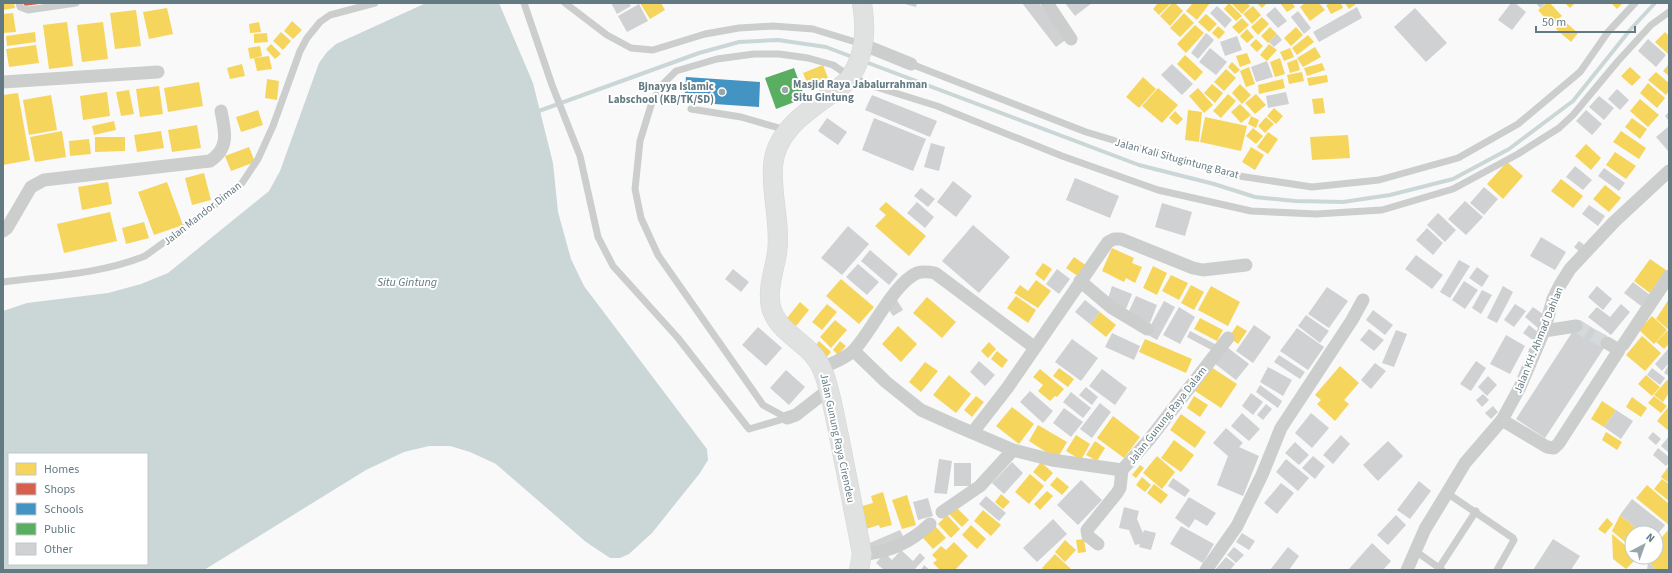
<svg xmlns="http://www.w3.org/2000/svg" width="1672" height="573" viewBox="0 0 1672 573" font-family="'Source Sans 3',sans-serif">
  <rect width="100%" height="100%" fill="#f9f9f9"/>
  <path fill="#cbd7d7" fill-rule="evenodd" d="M426 3H499L533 83 553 163 558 212 571 259 584 286 707 449 708 460 700 473 652 533 629 554 620 558H610L586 542 496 464 470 452 450 446H429L404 452 366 470 204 570H3V311L27 303 108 293 141 284 168 273 269 191 280 171 319 63 327 52 336 44ZM9 454H147V564H9Z"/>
  <g fill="#f6d55c">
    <polygon points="3,3 14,3 15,8 3,10"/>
    <polygon points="640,3 661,3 665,10 650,19"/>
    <polygon points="1158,3 1170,4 1159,15 1153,9"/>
    <polygon points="1172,3 1175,3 1183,11 1170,26 1160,16"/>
    <polygon points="1193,3 1210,3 1197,20 1186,11"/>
    <polygon points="1229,3 1242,16 1236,21 1224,9"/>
    <polygon points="1231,3 1247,3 1250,6 1242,14"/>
    <polygon points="1257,3 1267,3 1262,8"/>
    <polygon points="1280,3 1292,3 1295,7 1287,12"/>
    <polygon points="1305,3 1319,3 1325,10 1310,21 1300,7"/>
    <polygon points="1330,3 1341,3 1343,8 1331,14 1326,5"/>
    <polygon points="1345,3 1357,3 1349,9"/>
    <polygon points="1547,3 1550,3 1562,16 1551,25 1538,10"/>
    <polygon points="1565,3 1575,3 1570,8"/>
    <polygon points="1611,3 1623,3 1617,9"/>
    <polygon points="1253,6 1261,15 1252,24 1243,14"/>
    <polygon points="167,8 173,34 149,39 143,12"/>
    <polygon points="136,10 141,46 115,49 110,13"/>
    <polygon points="13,13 16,32 3,33 3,14"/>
    <polygon points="1184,13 1194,23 1180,37 1170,28"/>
    <polygon points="1206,14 1217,24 1209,32 1198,22"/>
    <polygon points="1262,17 1269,24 1258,35 1251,27"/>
    <polygon points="1242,18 1249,25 1239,34 1232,27"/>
    <polygon points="1563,20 1578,33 1571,42 1556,29"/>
    <polygon points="292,21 302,30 293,39 284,31"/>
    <polygon points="67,22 73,66 49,69 43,25"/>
    <polygon points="103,22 108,59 82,62 77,25"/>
    <polygon points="259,22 261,32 250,33 249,24"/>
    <polygon points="1195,25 1204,33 1186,53 1177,44"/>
    <polygon points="1218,26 1225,32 1219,39 1212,33"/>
    <polygon points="1270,27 1277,34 1268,43 1261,36"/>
    <polygon points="1296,27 1303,35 1291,46 1284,38"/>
    <polygon points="1247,29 1254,37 1247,43 1240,36"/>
    <polygon points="35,32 36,42 7,46 6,36"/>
    <polygon points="281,32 291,41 283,50 273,41"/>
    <polygon points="1665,32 1669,36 1668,54 1655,42"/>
    <polygon points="267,33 268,42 254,43 254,34"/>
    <polygon points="1308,35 1314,42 1297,55 1292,48"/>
    <polygon points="1256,39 1263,46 1257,52 1250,45"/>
    <polygon points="271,44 281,54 275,59 266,49"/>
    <polygon points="1269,44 1277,50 1267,61 1260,55"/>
    <polygon points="36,45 39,63 9,67 6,49"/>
    <polygon points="260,46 262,56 250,59 248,48"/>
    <polygon points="1315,47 1321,57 1303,67 1297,58"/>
    <polygon points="1290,48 1294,57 1284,61 1280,52"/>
    <polygon points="1247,53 1251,63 1240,67 1236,56"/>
    <polygon points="1185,55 1203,72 1195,81 1177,64"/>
    <polygon points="269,56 272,69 257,71 254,58"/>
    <polygon points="1280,58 1285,74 1275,77 1270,62"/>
    <polygon points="1297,59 1300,70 1290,73 1287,63"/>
    <polygon points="1232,62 1240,70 1235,74 1228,67"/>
    <polygon points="1322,63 1325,70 1307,76 1304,68"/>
    <polygon points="242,64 245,76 230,79 227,68"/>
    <polygon points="1669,64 1669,76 1663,71"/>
    <polygon points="823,65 830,83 810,90 803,73"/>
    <polygon points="1249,67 1255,84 1246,87 1240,71"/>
    <polygon points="1630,67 1641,77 1632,86 1621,76"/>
    <polygon points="1226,69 1236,78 1224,91 1214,82"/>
    <polygon points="1302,72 1304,81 1289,84 1287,75"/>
    <polygon points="1656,72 1669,83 1669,91 1666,95 1648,80"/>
    <polygon points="1327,75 1328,82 1309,86 1307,78"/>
    <polygon points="1143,77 1156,89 1139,108 1126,97"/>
    <polygon points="267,79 279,81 277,100 265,98"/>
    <polygon points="1283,79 1285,88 1259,94 1258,85"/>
    <polygon points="199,82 203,106 168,112 164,88"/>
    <polygon points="1648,83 1665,98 1657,108 1640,93"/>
    <polygon points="1212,84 1223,93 1215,103 1204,93"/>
    <polygon points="1240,84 1251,95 1242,104 1232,93"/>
    <polygon points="159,86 163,114 140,117 136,89"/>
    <polygon points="1158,88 1178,105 1162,123 1142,106"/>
    <polygon points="1198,88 1213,105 1204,113 1189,96"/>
    <polygon points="129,90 134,114 121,116 116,92"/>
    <polygon points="107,92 110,116 83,120 80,96"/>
    <polygon points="18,93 30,160 3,165 3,95"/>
    <polygon points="1228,94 1236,101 1221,118 1213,111"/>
    <polygon points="1256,94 1266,105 1255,114 1245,103"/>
    <polygon points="51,95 57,130 29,135 23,100"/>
    <polygon points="1323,98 1325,113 1314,114 1312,99"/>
    <polygon points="1640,99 1659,115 1648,127 1630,111"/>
    <polygon points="1240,104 1251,115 1241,123 1231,112"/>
    <polygon points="1274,108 1283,116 1276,124 1267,116"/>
    <polygon points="258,110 263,125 241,132 236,117"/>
    <polygon points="1188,110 1202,112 1199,142 1185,140"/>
    <polygon points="1175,111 1183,119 1177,125 1169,118"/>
    <polygon points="1251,116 1259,120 1256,128 1248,124"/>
    <polygon points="1205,117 1247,126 1241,151 1200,142"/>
    <polygon points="1266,117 1274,124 1265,133 1258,126"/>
    <polygon points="1632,118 1647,129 1640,139 1625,127"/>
    <polygon points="114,121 116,130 94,135 92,126"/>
    <polygon points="197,125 201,148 172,152 168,130"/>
    <polygon points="1253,128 1263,136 1256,144 1246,136"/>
    <polygon points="62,131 66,157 35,162 30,137"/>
    <polygon points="161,131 164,148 137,152 134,135"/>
    <polygon points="1621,131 1646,148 1639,159 1613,142"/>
    <polygon points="1268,132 1278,139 1268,154 1257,147"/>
    <polygon points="1348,135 1350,158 1312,160 1310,137"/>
    <polygon points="95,137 125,137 125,151 95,152"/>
    <polygon points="89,139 91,154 70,156 69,141"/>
    <polygon points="1586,144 1601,158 1591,170 1575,156"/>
    <polygon points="249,147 255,162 231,171 225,156"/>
    <polygon points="1251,147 1264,155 1255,170 1242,162"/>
    <polygon points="1615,152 1636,166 1626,179 1606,165"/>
    <polygon points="1507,162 1523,176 1503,199 1487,184"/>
    <polygon points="204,173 211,200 192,205 185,178"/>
    <polygon points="1561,179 1583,196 1573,208 1551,191"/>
    <polygon points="108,182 112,204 82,210 78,187"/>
    <polygon points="167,182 183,225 154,235 138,192"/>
    <polygon points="1605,185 1621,198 1609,212 1593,199"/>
    <polygon points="886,202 926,236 909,256 875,226 886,215 879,209"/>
    <polygon points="110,212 117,241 64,253 57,224"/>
    <polygon points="144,222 149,238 126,244 122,228"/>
    <polygon points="1112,248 1134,258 1132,263 1142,267 1135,283 1126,278 1124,282 1102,271"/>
    <polygon points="1074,257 1087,266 1079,277 1066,268"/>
    <polygon points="1650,259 1666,270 1650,293 1634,281"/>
    <polygon points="1043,263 1052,269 1044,281 1035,274"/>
    <polygon points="1153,266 1167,273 1157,295 1143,288"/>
    <polygon points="1171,275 1188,283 1179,300 1162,291"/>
    <polygon points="841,279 874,307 859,324 826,296"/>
    <polygon points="1036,280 1051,291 1038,308 1014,293 1020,285 1028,291"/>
    <polygon points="1191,285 1204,292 1194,310 1181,303"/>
    <polygon points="1211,286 1240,302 1228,326 1198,310"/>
    <polygon points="1016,296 1036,310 1028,323 1007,308"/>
    <polygon points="927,297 956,322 942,338 913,313"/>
    <polygon points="1669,299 1669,330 1656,319"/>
    <polygon points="800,302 809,310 796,326 787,318"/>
    <polygon points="827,304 837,312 822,330 812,322"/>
    <polygon points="1100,312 1116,325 1106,337 1090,324"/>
    <polygon points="1652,316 1667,330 1654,344 1639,330"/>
    <polygon points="1200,318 1223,330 1217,341 1194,329"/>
    <polygon points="835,320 847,330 831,348 820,337"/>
    <polygon points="1237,325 1247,331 1238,344 1229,337"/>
    <polygon points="898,326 917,344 901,362 882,344"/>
    <polygon points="1667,331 1669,332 1669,344 1664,349 1656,342"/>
    <polygon points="1642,336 1661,353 1645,371 1626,355"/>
    <polygon points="1145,339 1192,359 1186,373 1139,352"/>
    <polygon points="819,341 831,352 826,358 814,347"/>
    <polygon points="840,341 846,346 838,355 833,350"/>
    <polygon points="989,342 996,349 988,358 981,351"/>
    <polygon points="997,351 1008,360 1002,368 991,359"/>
    <polygon points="925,362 938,371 921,392 909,382"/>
    <polygon points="1340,366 1359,383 1344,400 1349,404 1335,421 1317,404 1321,400 1315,395"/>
    <polygon points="1211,367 1237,384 1221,408 1195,391"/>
    <polygon points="1059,368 1074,379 1068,387 1053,376"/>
    <polygon points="1040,369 1064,389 1057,397 1055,396 1050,401 1038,391 1043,385 1033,377"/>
    <polygon points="949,375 971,394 956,413 933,395"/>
    <polygon points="1646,375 1660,387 1652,396 1638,384"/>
    <polygon points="1667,380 1669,381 1669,393 1663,402 1654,395"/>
    <polygon points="976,396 984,402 972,417 964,410"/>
    <polygon points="1194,396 1208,405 1200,417 1187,408"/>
    <polygon points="1654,396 1667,406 1661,413 1648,403"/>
    <polygon points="1632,397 1647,408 1641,417 1626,407"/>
    <polygon points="1602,401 1616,410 1604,427 1591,419"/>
    <polygon points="1669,406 1669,431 1657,421"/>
    <polygon points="1012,407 1034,424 1019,444 996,426"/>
    <polygon points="1181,414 1206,432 1195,448 1170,430"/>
    <polygon points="1113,416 1140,437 1124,458 1097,438"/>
    <polygon points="1038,425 1067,442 1057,459 1029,441"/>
    <polygon points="1606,432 1622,442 1617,450 1602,440"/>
    <polygon points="1076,435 1090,444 1081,460 1066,451"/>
    <polygon points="1174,440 1194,455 1181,472 1161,458"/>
    <polygon points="1095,441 1105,448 1097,461 1086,455"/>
    <polygon points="1157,456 1175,472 1162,489 1143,473"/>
    <polygon points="1041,462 1053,473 1045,482 1033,472"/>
    <polygon points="1140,465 1144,468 1136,478 1132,475"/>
    <polygon points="1668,467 1669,468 1669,483 1661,477"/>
    <polygon points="1030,474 1044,486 1029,504 1015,492"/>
    <polygon points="1057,477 1069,487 1062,495 1050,485"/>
    <polygon points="1142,477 1151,485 1145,492 1136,485"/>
    <polygon points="1662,479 1669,484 1669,501 1654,489"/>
    <polygon points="1154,484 1168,495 1161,504 1147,493"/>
    <polygon points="1647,485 1669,504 1669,525 1636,498"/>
    <polygon points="1047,491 1053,496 1040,510 1034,504"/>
    <polygon points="883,492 892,525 880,528 879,525 866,529 859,507 873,503 871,496"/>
    <polygon points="1001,494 1010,502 1003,509 995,502"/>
    <polygon points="907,495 916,525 902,529 892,500"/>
    <polygon points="956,507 969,520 962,527 949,514"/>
    <polygon points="983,510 1001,525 991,536 974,521"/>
    <polygon points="947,515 960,529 951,538 938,524"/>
    <polygon points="1620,515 1642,533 1632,533 1632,548 1612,531"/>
    <polygon points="1607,518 1613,524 1605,534 1598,529"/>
    <polygon points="971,525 986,539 977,549 962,535"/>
    <polygon points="935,526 946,538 933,549 923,538"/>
    <polygon points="1669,529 1669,570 1657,570 1648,562 1650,557 1656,557 1656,544"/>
    <polygon points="1612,534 1632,551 1632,557 1638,557 1626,569 1613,559"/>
    <polygon points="1084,539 1086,552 1078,553 1076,540"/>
    <polygon points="1065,540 1076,550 1065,562 1055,552"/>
    <polygon points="954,542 968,556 955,570 940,570 933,563 937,560 932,555 941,546 946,550"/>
    <polygon points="1055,554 1072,570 1044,570 1042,568"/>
  </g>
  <polygon fill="#d6604d" points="24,3 39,3 39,4 24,6"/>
  <polygon fill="#4393c3" points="686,77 760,82 759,107 684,102"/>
  <polygon fill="#5aae61" points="794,68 805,98 776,109 765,78"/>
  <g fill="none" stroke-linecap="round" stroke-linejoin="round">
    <g stroke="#cbd7d7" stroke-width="4">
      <polyline points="863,61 1139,165 1214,184 1255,197 1295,201 1343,202 1390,195 1453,179 1509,149 1573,101 1630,30 1655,3"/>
      <polyline points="536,112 699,53 739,42 778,40 826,47 855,58"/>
    </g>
  </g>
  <g fill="#cfd1d2">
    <polygon points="611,3 629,3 631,6 617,14"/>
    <polygon points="901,3 917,3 916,7"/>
    <polygon points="1022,3 1039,3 1067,39 1056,47"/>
    <polygon points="1065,3 1092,3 1075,16"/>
    <polygon points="1511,3 1515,3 1526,12 1512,30 1498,20"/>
    <polygon points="1536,3 1546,3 1540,8"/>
    <polygon points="639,4 648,21 627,32 618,16"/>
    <polygon points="1217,6 1232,20 1225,28 1210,13"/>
    <polygon points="1275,7 1287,21 1278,28 1266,15"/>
    <polygon points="1357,7 1362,18 1319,42 1313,32"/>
    <polygon points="1415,8 1447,43 1426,62 1394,27"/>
    <polygon points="1298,11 1311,28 1304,34 1291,17"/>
    <polygon points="1206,33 1214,40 1198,59 1191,53"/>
    <polygon points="1277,34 1282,40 1274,47 1269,42"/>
    <polygon points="1237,36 1242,50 1225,56 1220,42"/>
    <polygon points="1648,39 1666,55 1656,67 1638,51"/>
    <polygon points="1210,48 1227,62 1216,75 1199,62"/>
    <polygon points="1267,61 1273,77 1256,82 1251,67"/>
    <polygon points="1172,64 1193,84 1182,95 1161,75"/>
    <polygon points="1617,89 1629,100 1620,110 1608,99"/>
    <polygon points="1286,92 1289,104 1268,108 1266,96"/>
    <polygon points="872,95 937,121 930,137 865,110"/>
    <polygon points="1599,96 1614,108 1604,120 1589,107"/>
    <polygon points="1586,110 1602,124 1592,135 1576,121"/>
    <polygon points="1669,112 1669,121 1665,116"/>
    <polygon points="827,118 847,132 838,145 818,131"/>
    <polygon points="874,118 926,139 913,171 862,150"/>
    <polygon points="1669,126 1669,152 1656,137"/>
    <polygon points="931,143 945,147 939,171 924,167"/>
    <polygon points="1575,166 1592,180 1583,190 1566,177"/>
    <polygon points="1604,168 1625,183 1619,191 1598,176"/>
    <polygon points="1075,178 1119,196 1110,218 1066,200"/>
    <polygon points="953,181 972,196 956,217 937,202"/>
    <polygon points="1484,187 1498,199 1484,215 1470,203"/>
    <polygon points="921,188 935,199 928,207 914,196"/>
    <polygon points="1465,201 1483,217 1466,235 1448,219"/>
    <polygon points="917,202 934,217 925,228 907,213"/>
    <polygon points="1162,203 1192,212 1185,236 1155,227"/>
    <polygon points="1589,205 1605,216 1598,226 1582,214"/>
    <polygon points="1438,213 1456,230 1445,242 1427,225"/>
    <polygon points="973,225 1010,257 979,293 942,261"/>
    <polygon points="848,226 869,244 842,275 821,258"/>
    <polygon points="1427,228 1443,243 1433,255 1416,240"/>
    <polygon points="1541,237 1566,252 1555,270 1530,256"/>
    <polygon points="1579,241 1587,247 1582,254 1574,247"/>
    <polygon points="870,250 898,274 889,285 861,261"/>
    <polygon points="1416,255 1443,275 1432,289 1405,269"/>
    <polygon points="1459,260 1470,266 1450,298 1440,292"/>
    <polygon points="858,264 879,282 867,295 846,277"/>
    <polygon points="1477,267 1489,276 1482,287 1469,278"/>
    <polygon points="733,269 749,282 741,292 725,279"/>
    <polygon points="1057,269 1070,279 1059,294 1046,284"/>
    <polygon points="1464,281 1478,290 1465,309 1452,300"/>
    <polygon points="1633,282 1650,295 1641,306 1624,293"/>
    <polygon points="1112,286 1132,294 1126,309 1107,302"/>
    <polygon points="1503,286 1513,292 1497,323 1487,318"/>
    <polygon points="1597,286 1612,299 1603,310 1588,297"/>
    <polygon points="1327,287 1348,301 1329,328 1308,314"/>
    <polygon points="1482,290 1492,295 1481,314 1472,308"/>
    <polygon points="1136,296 1157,305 1150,323 1128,313"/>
    <polygon points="897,300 903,310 893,316 887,307"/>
    <polygon points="1085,300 1100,312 1090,324 1075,312"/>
    <polygon points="1164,301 1175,307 1157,340 1146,334"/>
    <polygon points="1515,304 1526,311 1514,327 1504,320"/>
    <polygon points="1621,304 1630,312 1611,335 1588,317 1597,307 1610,317"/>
    <polygon points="1179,307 1195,317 1180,344 1163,335"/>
    <polygon points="1533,307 1547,317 1538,328 1525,317"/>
    <polygon points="1373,310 1393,325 1385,335 1366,320"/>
    <polygon points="1306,315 1329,331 1320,343 1298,326"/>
    <polygon points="1580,320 1610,339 1545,438 1516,419"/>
    <polygon points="1254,325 1271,337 1253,363 1236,351"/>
    <polygon points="1529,325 1539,333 1534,341 1523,333"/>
    <polygon points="758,327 782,348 766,366 742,345"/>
    <polygon points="1297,328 1324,347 1308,370 1280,351"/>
    <polygon points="1369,329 1384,340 1374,351 1360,340"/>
    <polygon points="1396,330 1407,334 1394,367 1382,363"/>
    <polygon points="1190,331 1217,345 1213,351 1187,337"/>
    <polygon points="1112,333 1140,346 1134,360 1105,347"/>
    <polygon points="1506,335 1525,346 1510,374 1490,364"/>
    <polygon points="1072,339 1098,358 1081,381 1055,362"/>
    <polygon points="1227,347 1249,364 1236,380 1214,363"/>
    <polygon points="1669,348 1669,363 1662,371 1655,364"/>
    <polygon points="1279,355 1305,372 1300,379 1274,362"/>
    <polygon points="979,361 995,375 985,386 970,372"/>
    <polygon points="1476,361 1486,368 1471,391 1460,384"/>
    <polygon points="1375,363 1386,371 1371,389 1361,380"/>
    <polygon points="1669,364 1669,376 1664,373"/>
    <polygon points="1268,367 1292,380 1283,396 1260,382"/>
    <polygon points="1652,368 1665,378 1660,385 1647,375"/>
    <polygon points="1102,369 1127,388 1115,405 1089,386"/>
    <polygon points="786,370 805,387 789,405 770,388"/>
    <polygon points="1488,376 1497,385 1487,396 1478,387"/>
    <polygon points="1260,385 1282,401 1278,408 1256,392"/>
    <polygon points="1086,387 1098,397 1092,405 1079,395"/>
    <polygon points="1030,391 1053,411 1043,423 1020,402"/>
    <polygon points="1071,392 1091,408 1083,418 1063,402"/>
    <polygon points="1251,393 1263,402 1253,415 1242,406"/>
    <polygon points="1483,394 1489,400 1482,407 1476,400"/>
    <polygon points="1100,403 1111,412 1092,438 1080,429"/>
    <polygon points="1266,404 1272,409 1263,420 1257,415"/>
    <polygon points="1493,406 1498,412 1491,419 1485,413"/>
    <polygon points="1064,408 1083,422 1071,437 1053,423"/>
    <polygon points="1616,410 1633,421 1621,439 1604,427"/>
    <polygon points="1242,413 1260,429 1249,441 1231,426"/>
    <polygon points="1311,413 1329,428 1312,448 1295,433"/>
    <polygon points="1226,428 1243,443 1239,447 1259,456 1243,496 1217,485 1228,456 1213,443"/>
    <polygon points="1653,432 1661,439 1656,445 1648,438"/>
    <polygon points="1341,435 1350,444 1333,464 1323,455"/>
    <polygon points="1669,436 1669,453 1661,446"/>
    <polygon points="1388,441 1403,456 1378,481 1363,465"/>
    <polygon points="1295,442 1309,455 1299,465 1285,453"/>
    <polygon points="1658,448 1669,457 1669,463 1666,466 1653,455"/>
    <polygon points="1313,456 1325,466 1315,479 1302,468"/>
    <polygon points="939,459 952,461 947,494 934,493"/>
    <polygon points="1286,459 1309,478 1298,491 1276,472"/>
    <polygon points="1012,462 1023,473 1004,494 992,483"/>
    <rect x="954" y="463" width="17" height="23"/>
    <polygon points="1173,478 1190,490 1185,497 1168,486"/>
    <polygon points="1081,480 1102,500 1078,525 1057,505"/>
    <polygon points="1419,481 1431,491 1410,519 1397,510"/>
    <polygon points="1281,483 1294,493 1277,514 1264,503"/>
    <polygon points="986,496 1006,513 999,521 979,504"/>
    <polygon points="1189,497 1216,513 1207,526 1195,519 1189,528 1175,518"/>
    <polygon points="928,498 933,516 918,520 913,502"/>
    <polygon points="1632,499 1665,525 1656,536 1656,533 1642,533 1620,515"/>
    <polygon points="1124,507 1139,511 1137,519 1143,533 1144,530 1156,533 1151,550 1139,547 1140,544 1135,545 1129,530 1119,528"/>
    <polygon points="1396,515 1406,525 1388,545 1377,535"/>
    <polygon points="1053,519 1067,534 1037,562 1023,548"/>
    <polygon points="1181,526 1214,544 1203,563 1170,544"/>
    <polygon points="900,530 904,538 869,553 865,545"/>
    <polygon points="1242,533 1255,541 1249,550 1236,542"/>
    <polygon points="1553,539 1580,556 1571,570 1533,570"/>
    <polygon points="1372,543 1391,561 1383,570 1348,570"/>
    <polygon points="1234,547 1244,555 1236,563 1227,555"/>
    <polygon points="1288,547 1299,556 1289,570 1270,570"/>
    <polygon points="901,550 913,561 920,553 925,558 914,570 884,570 876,563 885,553 892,560"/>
    <polygon points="1226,557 1235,564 1230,570 1215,570"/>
    <polygon points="1648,562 1657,570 1647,570"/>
    <polygon points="924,565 930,570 921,570"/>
  </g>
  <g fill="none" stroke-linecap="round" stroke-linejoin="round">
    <polyline stroke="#d4d9dc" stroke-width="13" stroke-dasharray="13 6" stroke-linecap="butt" points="1576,326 1607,343"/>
    <defs>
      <path id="secondary" d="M859 570 862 554 860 543C853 507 846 472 839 436 834 414 831 390 822 369 812 343 778 335 771 307 767 290 774 271 777 253 781 224 771 196 773 166 775 132 806 112 831 94 838 88 847 83 851 76 866 53 866 28 862 3"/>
    </defs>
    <use href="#secondary" stroke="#d5d6d7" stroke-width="20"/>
    <g stroke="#cccece" stroke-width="7">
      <polyline points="19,3 20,7 28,10 76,3"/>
      <polyline points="524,3 552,85 580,156 598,237 613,266 678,338 749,429 787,418"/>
      <polyline points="565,3 607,35 631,48 653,50 705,34 739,28 773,26 813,29 862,44"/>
      <polyline points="911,64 1086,132 1226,174 1312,187 1379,180 1458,158 1518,124 1580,72 1608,32 1635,3"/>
      <polyline points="691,109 741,117 786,130"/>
      <path d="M3 282C50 276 101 274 145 256L225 198 242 183 258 159 273 126 300 51 307 38 320 22 330 15 375 3"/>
      <polyline points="787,418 763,405 658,255 641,218 635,189 640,141 652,102 663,84 676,71 717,59 754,54 779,54 808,58 833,65 851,77 876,87 937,106 1062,156 1158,190 1251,211 1316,214 1382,210 1453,189 1518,154 1559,128 1573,115 1618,61 1651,25 1669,12"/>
      <polyline points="1447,493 1513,538 1514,540 1497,570"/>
      <polyline points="1414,550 1442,570"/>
      <polyline points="1439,568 1476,511"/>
    </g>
    <g stroke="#cccece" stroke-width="13">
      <polyline points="1047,3 1071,39"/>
      <polyline points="864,45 911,64"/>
      <polyline points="3,82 158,72"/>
      <path d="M3 231 7 228 31 187 44 180 210 161C230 148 225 131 221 111"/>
      <polyline points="1080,281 1112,308 1147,329"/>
      <polyline points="1544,331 1576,326"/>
      <polyline points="1623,345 1669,276"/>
      <polyline points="854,351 886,382 921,410 959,427 1013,450 1052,460 1122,470 1148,441 1228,338"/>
      <path d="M822 368C832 363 847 358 854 350 872 331 894 283 917 273 923 271 930 272 935 273L1034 347"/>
      <polyline points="787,418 796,415 828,390"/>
      <polyline points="1502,420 1547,447 1554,448 1559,443 1619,350 1607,343"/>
      <polyline points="973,432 1008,387 1108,242 1114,239 1121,239 1193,268 1203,270 1246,265"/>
      <polyline points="942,512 980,486 1013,450"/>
      <polyline points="1098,544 1088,536 1087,530 1117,493 1120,488 1122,470"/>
      <path d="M862 554C888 553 911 542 930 524"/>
      <polyline points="1206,570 1237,526 1262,475 1281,428 1352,320 1363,300"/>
      <polyline points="1407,570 1425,529 1447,493 1465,463 1502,420 1520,387 1544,331 1553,299 1560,285 1570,269 1614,222 1669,171"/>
    </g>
    <use href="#secondary" stroke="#e0e1e1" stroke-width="19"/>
  </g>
  <g fill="#98a6ac" stroke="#fff" stroke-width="1.5">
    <circle cx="785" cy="90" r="4"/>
    <circle cx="722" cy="92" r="4"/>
  </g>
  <g text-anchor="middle" stroke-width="4" stroke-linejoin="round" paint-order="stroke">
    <g font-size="11" font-weight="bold" fill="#647a83" stroke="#fff" text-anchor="start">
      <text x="793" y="88">Masjid Raya Jabalurrahman<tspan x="793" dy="13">Situ Gintung</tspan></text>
      <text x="714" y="90" text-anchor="end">Bjnayya Islamic<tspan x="714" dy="13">Labschool (KB/TK/SD)</tspan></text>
    </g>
    <g font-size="11" fill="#647a83" stroke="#fff">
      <text transform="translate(1177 158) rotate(15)" y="4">Jalan Kali Situgintung Barat</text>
      <text transform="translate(202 213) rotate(-38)" y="4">Jalan Mandor Diman</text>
      <text transform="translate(1538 340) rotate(-68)" y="4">Jalan KH. Ahmad Dahlan</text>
      <text transform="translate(1167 415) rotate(-52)" y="4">Jalan Gunung Raya Dalam</text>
      <text transform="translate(838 438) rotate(78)" y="4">Jalan Gunung Raya Cirendeu</text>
    </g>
    <g font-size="12" font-style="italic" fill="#5f7a7c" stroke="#fff">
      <text x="407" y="286">Situ Gintung</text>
    </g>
  </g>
  <rect width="1672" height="573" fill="none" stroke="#647a83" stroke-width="8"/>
  <rect x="8" y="453" width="140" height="112" fill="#ffffff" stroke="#c1cacd"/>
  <rect x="16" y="463" width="20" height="12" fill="#f6d55c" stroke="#c1cacd"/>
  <text x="44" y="473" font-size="12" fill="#647a83">Homes</text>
  <rect x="16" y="483" width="20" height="12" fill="#d6604d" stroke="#c1cacd"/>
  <text x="44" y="493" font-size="12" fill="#647a83">Shops</text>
  <rect x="16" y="503" width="20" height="12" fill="#4393c3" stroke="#c1cacd"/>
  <text x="44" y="513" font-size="12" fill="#647a83">Schools</text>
  <rect x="16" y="523" width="20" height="12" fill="#5aae61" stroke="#c1cacd"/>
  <text x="44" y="533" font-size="12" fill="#647a83">Public</text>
  <rect x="16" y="543" width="20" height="12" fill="#cfd1d2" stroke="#c1cacd"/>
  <text x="44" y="553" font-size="12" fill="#647a83">Other</text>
  <g transform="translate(1644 545) rotate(41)"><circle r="19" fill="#ffffff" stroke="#c1cacd"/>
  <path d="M0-3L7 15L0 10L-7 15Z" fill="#98a6ac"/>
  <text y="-6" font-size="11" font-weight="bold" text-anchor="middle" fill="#647a83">N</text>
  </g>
  <path d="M1536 26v6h99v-6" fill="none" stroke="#647a83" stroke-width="2"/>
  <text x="1542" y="26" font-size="12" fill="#647a83" stroke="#ffffff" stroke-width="3" paint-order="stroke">50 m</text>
</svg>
